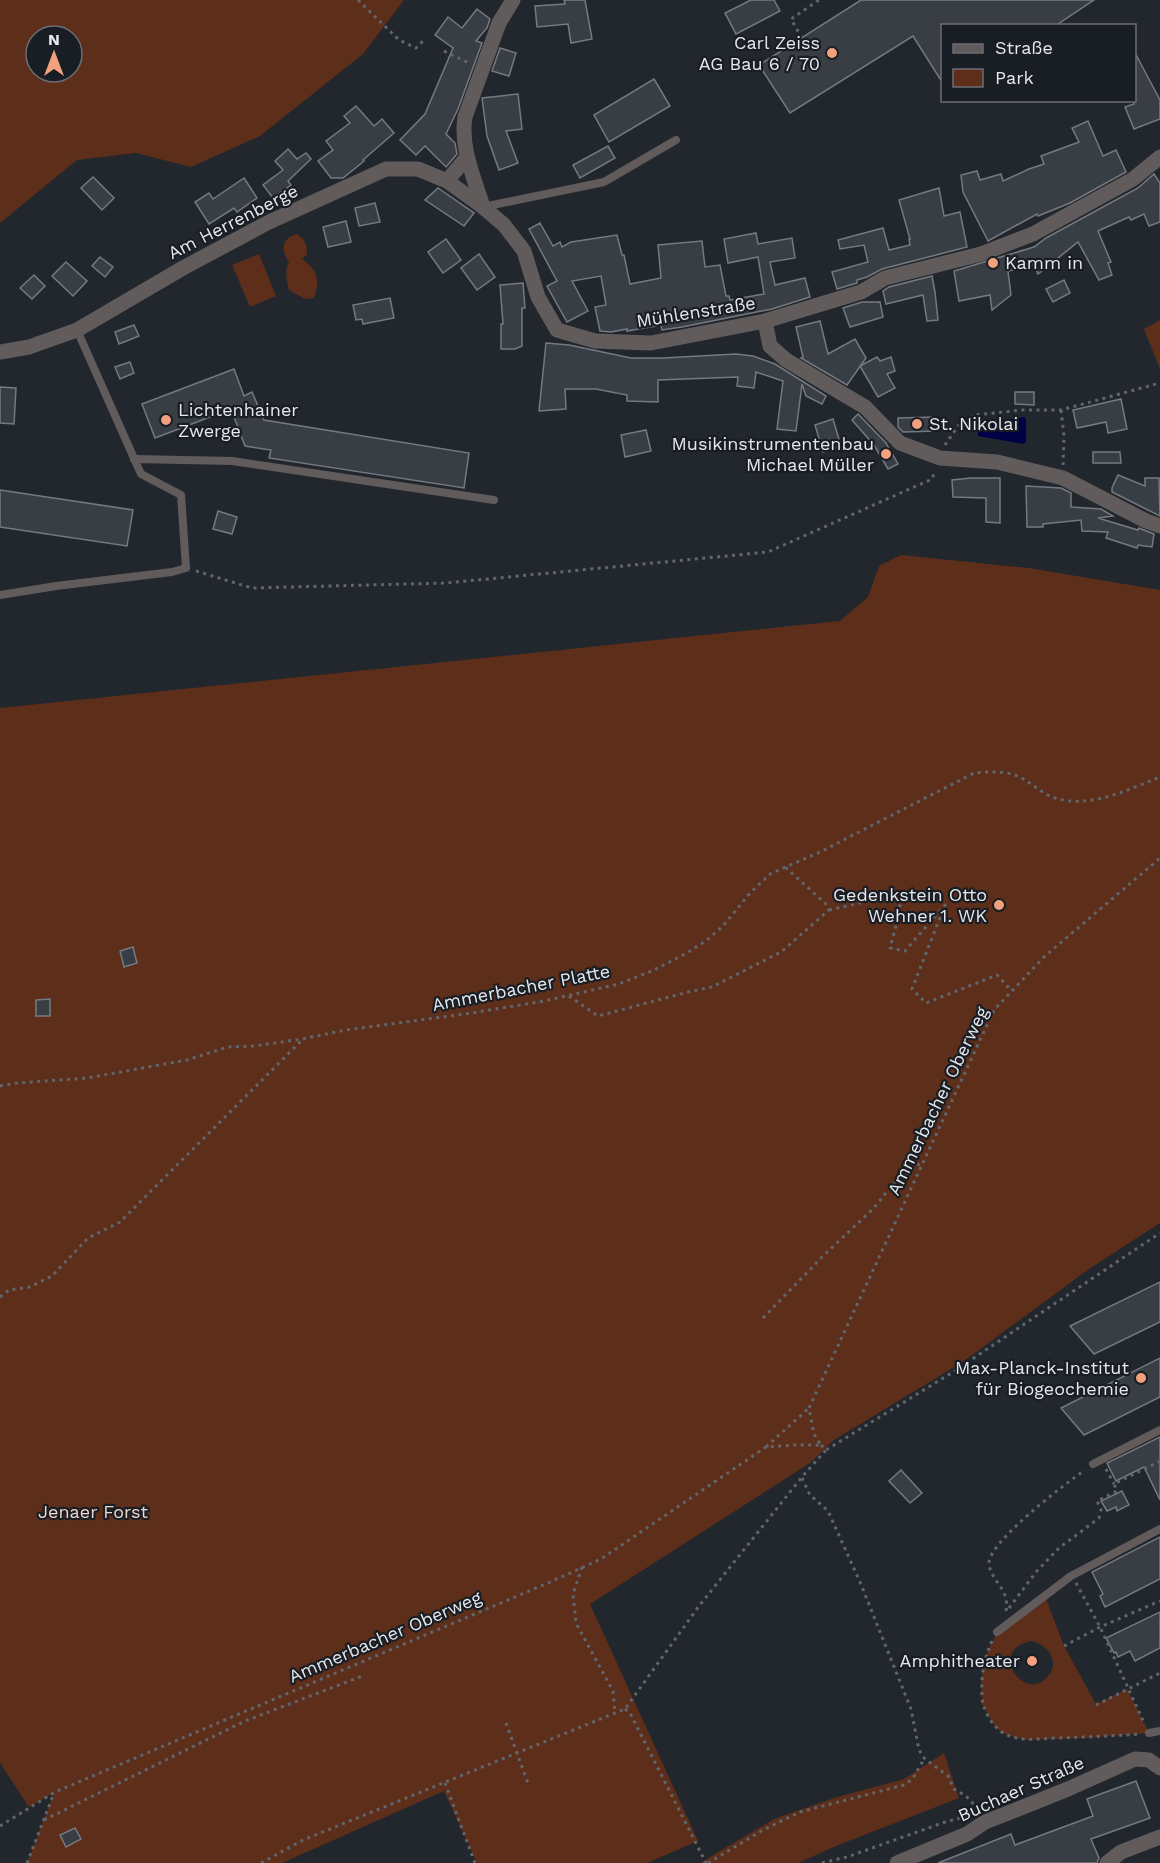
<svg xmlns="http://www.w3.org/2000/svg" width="1160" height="1863" viewBox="0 0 1160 1863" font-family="'Work Sans',sans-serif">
  <rect width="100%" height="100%" fill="#22272e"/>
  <g fill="#5d2e19" fill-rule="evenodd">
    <path d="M0 0H404L363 54 260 136 191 167 136 153 77 160 0 223ZM36 36H72V72H36Z"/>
    <path d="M297 234C305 240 307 244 307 254L302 259C318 270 320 280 314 298L305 299 289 290C287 280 284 271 289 262 280 249 282 238 297 234Z"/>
    <polygon points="259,254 276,296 250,307 232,265"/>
    <polygon points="1160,320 1160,369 1144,329"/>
    <polygon points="901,555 1029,568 1160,590 1160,1223 1089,1269 964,1361 834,1440 810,1463 590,1604 698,1841 647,1863 477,1863 444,1791 282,1863 27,1863 54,1793 29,1807 0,1763 0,708 840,621 868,597 879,566"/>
    <path d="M1045 1596 1064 1646 1096 1704 1127 1689 1149 1733 1084 1738 1026 1740 1016 1738 1003 1733 995 1727 982 1704 981 1682 985 1657 997 1632ZM1031 1641C1047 1644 1061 1661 1048 1676 1024 1705 987 1649 1031 1641Z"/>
    <polygon points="944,1753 959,1798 836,1846 798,1863 700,1863 774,1819 834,1798 904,1779"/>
  </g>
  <polygon fill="#000047" points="1024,417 1026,419 1026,441 1024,444 978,436 977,424"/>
  <g fill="#393e45" stroke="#757a82" stroke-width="1.5">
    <polygon points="564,0 585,0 592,39 571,43 568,24 537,27 535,6 565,4"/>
    <polygon points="751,0 774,0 780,11 736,34 725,13"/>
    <polygon points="861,0 1094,0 1055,26 942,26 942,82 913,36 790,113 759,65"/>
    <polygon points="477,9 490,19 487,28 476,41 482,43 458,109 446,134 455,143 457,154 446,167 425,146 416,155 400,140 425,114 453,48 435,35 448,17 462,28"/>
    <polygon points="500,48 516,53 509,76 492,71"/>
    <polygon points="1134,51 1160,100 1160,119 1134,129 1125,107 1134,104"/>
    <polygon points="654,79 670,106 609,142 594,115"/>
    <polygon points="518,94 522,129 506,131 518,163 499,170 487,136 482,98"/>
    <polygon points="356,106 374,126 382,119 394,133 363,160 364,161 343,178 331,178 318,161 333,150 326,141 350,123 344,116"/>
    <polygon points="1088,121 1103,156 1116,150 1126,172 1070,203 1038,216 1037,214 988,241 963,192 961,175 977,171 980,180 1001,174 1003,181 1029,169 1044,164 1041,156 1079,142 1072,128"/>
    <polygon points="608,146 615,158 580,178 573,165"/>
    <polygon points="288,149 297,159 306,153 311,159 288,181 291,185 273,198 263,185 283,170 275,161"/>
    <polygon points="1154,174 1160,183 1160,222 1149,226 1144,214 1131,220 1129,217 1098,231 1111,262 1108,263 1112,275 1099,280 1078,242 1038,274 1034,265 1008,271 1011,295 992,310 990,295 959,301 954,271 1034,247 1046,238 1138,188"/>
    <polygon points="93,177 114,198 102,210 81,188"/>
    <polygon points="244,178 257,198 237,212 234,208 209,224 195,202 209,193 213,199"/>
    <polygon points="438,188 474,213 464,226 425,200"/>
    <polygon points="939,188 944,216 960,212 967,247 882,269 867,277 857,280 857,283 837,289 832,272 868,262 864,245 840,249 838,240 883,228 889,250 910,245 909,239 910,239 899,200"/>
    <polygon points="375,203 380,222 359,226 355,208"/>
    <polygon points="346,221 351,242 328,247 323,227"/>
    <polygon points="540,223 553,246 560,242 562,247 571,242 617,235 622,255 624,255 630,284 661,278 658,245 702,241 705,267 720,265 726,296 729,296 730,300 764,294 758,257 728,263 724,239 756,233 758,244 792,238 795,258 770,262 775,285 805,278 810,297 772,309 682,327 662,330 661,325 627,331 627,329 611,332 600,331 595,307 606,305 601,276 572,281 588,311 567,322 547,286 557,281 529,229"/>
    <polygon points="446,239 461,260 443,273 428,252"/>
    <polygon points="479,254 495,277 477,290 461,268"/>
    <polygon points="100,257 113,267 105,277 92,266"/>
    <polygon points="66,262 87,281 73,296 52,276"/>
    <polygon points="34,275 45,286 32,299 20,288"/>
    <polygon points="932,276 935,292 938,320 927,321 923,295 886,304 883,291 889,287"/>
    <polygon points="1064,280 1070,293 1053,302 1046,289"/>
    <polygon points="523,283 525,308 522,308 522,346 515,349 501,349 501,324 503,324 500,285"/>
    <polygon points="390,298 394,318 363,324 362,319 356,320 353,305"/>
    <polygon points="862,302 880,302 883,317 850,327 843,308"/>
    <polygon points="820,321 828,354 855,339 866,358 847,385 801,358 803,357 796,327"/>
    <polygon points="134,325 139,336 119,344 115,332"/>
    <polygon points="546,343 569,345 631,358 663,358 736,354 753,356 775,364 826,396 822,404 806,396 802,384 796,431 777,429 783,381 756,372 754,388 737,386 738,377 658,380 658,402 627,401 627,395 596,389 565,389 566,409 539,411"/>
    <polygon points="877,357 880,361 891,357 895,371 887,374 895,388 878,397 860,366"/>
    <polygon points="130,362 134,373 120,379 115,367"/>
    <polygon points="234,369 244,396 252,392 264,420 469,453 464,488 269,458 271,450 245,446 231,409 155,438 142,404"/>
    <polygon points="0,387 16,388 14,424 0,423"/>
    <polygon points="1015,392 1034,392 1034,405 1015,404"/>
    <polygon points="1121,399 1127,429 1108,433 1106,422 1077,428 1073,410"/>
    <polygon points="858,414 886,443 898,464 888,469 874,445 852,420"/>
    <polygon points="936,417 937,431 903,432 898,427 898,418"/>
    <polygon points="833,419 841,446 823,452 815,425"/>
    <polygon points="646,430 651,451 625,457 621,435"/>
    <polygon points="1093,452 1120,452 1121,463 1093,463"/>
    <polygon points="1118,475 1145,486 1145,478 1159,478 1160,516 1112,492 1112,488"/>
    <polygon points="971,478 1000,478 1000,523 986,522 986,498 953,497 952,480"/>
    <polygon points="1026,486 1061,488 1071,493 1071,507 1101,509 1113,516 1098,518 1138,530 1139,528 1154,534 1152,547 1138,545 1137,548 1106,538 1108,532 1082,531 1081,520 1043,524 1043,527 1027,527"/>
    <polygon points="0,490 133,510 127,546 0,527"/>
    <polygon points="218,511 237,517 232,534 213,529"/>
    <polygon points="133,947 137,963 124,967 120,951"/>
    <polygon points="50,999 50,1016 36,1016 36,1000"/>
    <polygon points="1160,1282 1160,1322 1094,1354 1070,1326"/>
    <polygon points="1160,1358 1160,1397 1084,1435 1061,1408"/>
    <polygon points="1160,1437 1160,1500 1144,1467 1116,1481 1107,1463"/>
    <polygon points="901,1470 922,1493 910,1503 889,1481"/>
    <polygon points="1122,1491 1129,1505 1117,1511 1116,1507 1107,1511 1101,1501"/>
    <polygon points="1160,1537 1160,1579 1105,1607 1100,1596 1103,1594 1092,1572"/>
    <polygon points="1160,1612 1160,1648 1135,1661 1130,1651 1118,1657 1116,1652 1114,1653 1106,1638"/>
    <polygon points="1136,1781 1150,1818 1091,1839 1099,1858 1097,1863 938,1863 1011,1834 1015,1845 1093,1816 1087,1799"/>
    <polygon points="75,1828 81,1839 66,1847 60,1835"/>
  </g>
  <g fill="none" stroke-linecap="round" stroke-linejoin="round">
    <g stroke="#61656c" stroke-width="3" stroke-dasharray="3 4.5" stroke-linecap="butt">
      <polyline points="358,0 399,40 416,48 424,40"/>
      <polyline points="802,38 791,19 819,0"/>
      <polyline points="444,51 469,63"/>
      <polyline points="1061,410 1064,436 1063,465"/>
      <polyline points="945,445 958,426 975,415 1022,410 1061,410 1160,383"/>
      <polyline points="196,571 252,588 446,583 768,552 932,479 935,471"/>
      <polyline points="829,910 890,896 901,907 890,948 905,951 945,905 912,989 926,1003 997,975 1012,991"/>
      <polyline points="569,996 598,1016 688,992 712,987 781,952 829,910 827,905 784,866"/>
      <path d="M0 1086 17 1083 87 1078 187 1060 228 1047 254 1046 302 1039 346 1030 472 1013 544 1001 619 984 654 970 687 953 707 940 723 926 750 893 770 874 820 852 974 773C990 772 1004 770 1020 777 1031 783 1040 792 1052 797 1088 810 1127 790 1160 777"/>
      <polyline points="0,1297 9,1290 30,1287 52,1276 88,1238 120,1222 301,1041"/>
      <polyline points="763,1318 824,1255 873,1209 893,1184 922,1162"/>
      <polyline points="821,1445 826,1450 953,1372 1160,1233"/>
      <polyline points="766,1447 809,1408"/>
      <polyline points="1106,1469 1114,1484"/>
      <polyline points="802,1478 810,1495 828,1511 860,1582 911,1709 919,1750 925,1759 948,1776 954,1789 966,1796 979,1810"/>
      <polyline points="582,1567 573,1594 576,1623 613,1691 615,1713"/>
      <polyline points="1076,1583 1100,1627 1145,1725"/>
      <polyline points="1009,1608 1036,1572 1059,1548 1099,1518 1101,1510 1097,1501 1117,1491 1114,1484 1160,1461"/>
      <path d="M1006 1611C1010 1588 991 1582 989 1564 987 1543 1066 1483 1085 1470"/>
      <path d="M992 1641C984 1659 981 1675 982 1695 982 1703 984 1708 988 1716 1004 1745 1029 1739 1057 1738 1085 1737 1112 1736 1140 1734"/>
      <polyline points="1064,1646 1100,1627 1160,1601"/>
      <polyline points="1096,1705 1160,1673"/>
      <polyline points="625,1709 630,1713 706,1863"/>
      <polyline points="506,1723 529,1786"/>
      <polyline points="445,1783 475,1863"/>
      <polyline points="44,1820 245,1721 365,1675"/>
      <polyline points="0,1826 55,1792 548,1583 601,1559 766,1447 795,1445 821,1445 814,1434 809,1408 994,1010 1044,957 1160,858"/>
      <polyline points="27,1863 54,1793"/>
      <polyline points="261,1863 303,1840 625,1709 699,1606 802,1477 826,1450"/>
      <path d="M708 1863 763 1830 800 1812 904 1785C918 1777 915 1770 925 1759"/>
      <polyline points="822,1863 847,1857 945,1822 964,1817"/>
    </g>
    <g stroke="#615c5b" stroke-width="8">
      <polyline points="483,207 604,182 676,140"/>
      <polyline points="134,459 232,461 494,500"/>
      <polyline points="0,595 56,586 172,572 186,568 181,495 141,474 77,330"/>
      <polyline points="1093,1464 1160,1430"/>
      <polyline points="997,1632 1071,1576 1160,1529"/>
      <polyline points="1149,1733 1160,1731"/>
    </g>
    <g stroke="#615c5b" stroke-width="15">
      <polyline points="447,181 467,157"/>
      <path d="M483 207C474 177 460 148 465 117L499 23 513 0"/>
      <polyline points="765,321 770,346 786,360 865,407 900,443 940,458 997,462 1063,478 1146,521 1160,526"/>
      <polyline points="0,352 29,347 77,330 183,268 267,223 386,169 418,169 447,181 483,207 504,225 524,251 538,297 557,330 595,341 651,343 765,321 861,292 885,278 981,254 1033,234 1133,179 1160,157"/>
      <polyline points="897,1863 967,1834 985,1822 1003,1815 1068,1789 1135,1759 1149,1760 1160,1768"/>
      <polyline points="1107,1863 1121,1852 1160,1837"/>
    </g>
  </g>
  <g fill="#f2a17e" stroke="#191d24" stroke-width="2">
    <circle cx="832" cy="53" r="6"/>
    <circle cx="993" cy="263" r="6"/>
    <circle cx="166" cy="420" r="6"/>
    <circle cx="917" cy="424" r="6"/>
    <circle cx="886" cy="454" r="6"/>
    <circle cx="999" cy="905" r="6"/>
    <circle cx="1141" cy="1378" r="6"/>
    <circle cx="1032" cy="1661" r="6"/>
  </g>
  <g text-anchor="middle" stroke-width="4.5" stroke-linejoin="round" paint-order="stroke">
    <g font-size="18" fill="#e5e8ed" stroke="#191d24" text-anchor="end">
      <text x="820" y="49">Carl Zeiss<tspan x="820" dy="21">AG Bau 6 / 70</tspan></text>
      <text x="1005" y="269" text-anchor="start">Kamm in</text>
      <text x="178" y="416" text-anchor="start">Lichtenhainer<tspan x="178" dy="21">Zwerge</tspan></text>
      <text x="929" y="430" text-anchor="start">St. Nikolai</text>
      <text x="874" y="450">Musikinstrumentenbau<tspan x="874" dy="21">Michael Müller</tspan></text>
      <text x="987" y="901">Gedenkstein Otto<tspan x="987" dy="21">Wehner 1. WK</tspan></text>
      <text x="1129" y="1374">Max-Planck-Institut<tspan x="1129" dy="21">für Biogeochemie</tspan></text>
      <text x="1020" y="1667">Amphitheater</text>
    </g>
    <g font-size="18" fill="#e5e8ed" stroke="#191d24">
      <text transform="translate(233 222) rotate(-27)" y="6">Am Herrenberge</text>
      <text transform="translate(696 312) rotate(-9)" y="6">Mühlenstraße</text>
      <text transform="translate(521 988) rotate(-11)" y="6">Ammerbacher Platte</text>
      <text transform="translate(938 1101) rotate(-64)" y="6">Ammerbacher Oberweg</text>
      <text transform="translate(385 1637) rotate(-23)" y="6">Ammerbacher Oberweg</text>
      <text transform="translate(1021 1789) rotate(-24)" y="6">Buchaer Straße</text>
    </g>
    <g font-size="18" fill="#efd6cb" stroke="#191d24">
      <text x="93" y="1518">Jenaer Forst</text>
    </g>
  </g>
  <rect x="941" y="24" width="195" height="78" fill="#191d24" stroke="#6b6e74" stroke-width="1.5"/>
  <rect x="953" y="44" width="30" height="9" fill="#615c5b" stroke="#6b6e74" stroke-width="1.5"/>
  <text x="995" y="54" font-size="18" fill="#e5e8ed">Straße</text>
  <rect x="953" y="69" width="30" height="18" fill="#5d2e19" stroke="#6b6e74" stroke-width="1.5"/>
  <text x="995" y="84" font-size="18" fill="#e5e8ed">Park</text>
  <g transform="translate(54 54)"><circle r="28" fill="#191d24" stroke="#6b6e74" stroke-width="1.5"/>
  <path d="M0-4.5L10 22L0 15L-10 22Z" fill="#f2a17e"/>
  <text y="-9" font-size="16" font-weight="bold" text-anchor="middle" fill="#e5e8ed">N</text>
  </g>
</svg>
